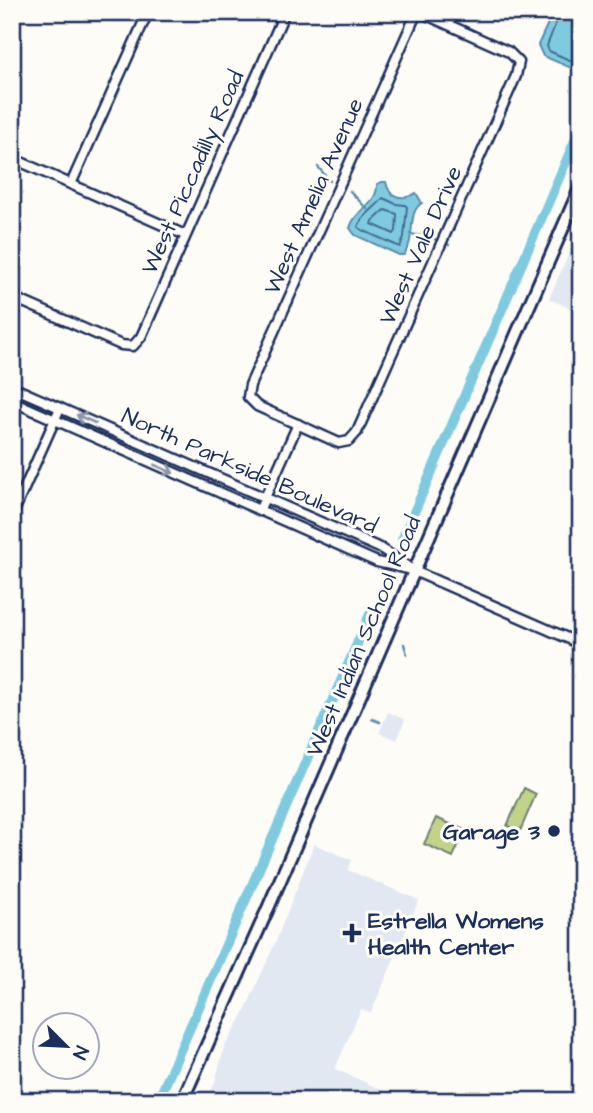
<svg xmlns="http://www.w3.org/2000/svg" width="593" height="1113" viewBox="0 0 593 1113" font-family="'Architects Daughter',sans-serif">
  <rect width="100%" height="100%" fill="#fdfcf7"/>
  <filter id="ink" filterUnits="userSpaceOnUse"><feTurbulence type="fractalNoise" baseFrequency=".0143" numOctaves="2"/><feDisplacementMap in="SourceGraphic" scale="14" xChannelSelector="R" yChannelSelector="G"/><feConvolveMatrix kernelMatrix="1 2 1 2 8 2 1 2 1" color-interpolation-filters="sRGB"/></filter>
  <g filter="url(#ink)">
    <g fill="#e2e8f2">
      <polygon points="581,226 581,313 549,299"/>
      <polygon points="388,712 405,720 397,740 379,733"/>
      <polygon points="314,844 352,860 348,870 419,900 371,1013 361,1009 335,1069 407,1101 207,1101 215,1082 224,1048 243,1015 276,941"/>
    </g>
    <g fill="#c0d388" stroke="#6e8173" stroke-width="2">
      <polygon points="524,788 536,794 520,831 507,826"/>
      <polygon points="436,818 465,830 453,857 424,844"/>
    </g>
    <g fill="#80cae0" stroke="#588cac" stroke-width="2">
      <polygon points="553,12 574,12 581,15 581,72 543,56 538,45"/>
      <path d="M381 182H386C389 198 403 201 416 193L422 203C406 213 417 237 404 255H399L355 235 350 228C355 209 378 205 377 184Z"/>
    </g>
    <g fill="none" stroke-linecap="round" stroke-linejoin="round">
      <g stroke="#436d92" stroke-width="2">
        <polyline points="559,12 558,17 547,46 549,51 581,65"/>
        <path d="M383 198 396 204 405 205 407 207 404 237 400 247 362 230 358 227C362 215 376 208 383 198Z"/>
        <polygon points="385,210 397,214 396,231 394,234 372,224 373,221"/>
      </g>
      <g stroke="#588cac" stroke-width="2.5">
        <polyline points="318,167 330,181"/>
        <polyline points="350,191 367,209"/>
        <polyline points="410,234 432,238 449,245"/>
        <polyline points="404,644 407,654"/>
        <polyline points="372,719 380,722"/>
      </g>
      <g stroke="#80cae0" stroke-width="10">
        <polyline points="402,540 581,127"/>
        <polyline points="158,1101 371,612"/>
      </g>
      <defs>
        <g id="street">
          <polyline points="417,12 250,385 248,397 257,406 339,443 349,441 357,432 516,76 519,62 509,52 420,12"/>
          <polyline points="12,158 185,235"/>
          <polyline points="71,184 148,12"/>
          <polyline points="12,297 121,345 133,346 141,337 285,12"/>
          <polyline points="12,387 382,549 414,571 581,644"/>
          <polyline points="12,401 377,562 408,569"/>
          <polyline points="259,511 298,424"/>
          <polyline points="12,516 60,408"/>
        </g>
        <polyline id="secondary" points="182,1101 266,913 581,186"/>
      </defs>
      <use href="#street" stroke="#1b2f5e" stroke-width="13"/>
      <use href="#secondary" stroke="#1b2f5e" stroke-width="16"/>
      <use href="#street" stroke="#fdfcf7" stroke-width="8"/>
      <use href="#secondary" stroke="#fdfcf7" stroke-width="10"/>
    </g>
    <defs><path id="oneway-shaft" d="M-6 0H5M1.5-3L5.5 0L1.5 3" fill="none" stroke-width="1.6" stroke-linecap="round" stroke-linejoin="round" transform="scale(1.75)"/></defs>
    <g stroke="#8c96aa">
      <use href="#oneway-shaft" transform="translate(86 419) rotate(-156)"/>
      <use href="#oneway-shaft" transform="translate(164 469) rotate(24)"/>
    </g>
  </g>
  <g fill="#1b2f5e" stroke="#fdfcf7" stroke-width="2.5">
    <circle cx="554" cy="831" r="7"/>
    <path d="M348.5 922.5h7v7h7v7h-7v7h-7v-7h-7v-7h7z"/>
  </g>
  <g text-anchor="middle" stroke-width="6" stroke-linejoin="round" paint-order="stroke">
    <g font-size="23" fill="#1b2f5e" stroke="#fdfcf7">
      <text transform="translate(192 172) rotate(-66)" y="8">West Piccadilly Road</text>
      <text transform="translate(313 196) rotate(-66)" y="8">West Amelia Avenue</text>
      <text transform="translate(420 245) rotate(-66)" y="8">West Vale Drive</text>
      <text transform="translate(250 470) rotate(24)" y="8">North Parkside Boulevard</text>
      <text transform="translate(363 636) rotate(-67)" y="8">West Indian School Road</text>
    </g>
    <g font-size="23" font-weight="bold" fill="#1b2f5e" stroke="#fdfcf7" text-anchor="end">
      <text x="540" y="839">Garage 3</text>
      <text x="368" y="928" text-anchor="start">Estrella Womens<tspan x="368" dy="26">Health Center</tspan></text>
    </g>
  </g>
  <rect width="593" height="1113" fill="none" stroke="#fdfcf7" stroke-width="42"/>
  <rect x="21" y="21" width="551" height="1071" fill="none" stroke="#1b2f5e" stroke-width="2.5" filter="url(#ink)"/>
  <g transform="translate(66 1046) rotate(114)"><circle r="33" fill="#fdfcf7" stroke="#a3aaba" stroke-width="2"/>
  <path d="M0-5L12 26L0 18L-12 26Z" fill="#1b2f5e"/>
  <text y="-10" font-size="19" font-weight="bold" text-anchor="middle" fill="#1b2f5e">N</text>
  </g>
</svg>
